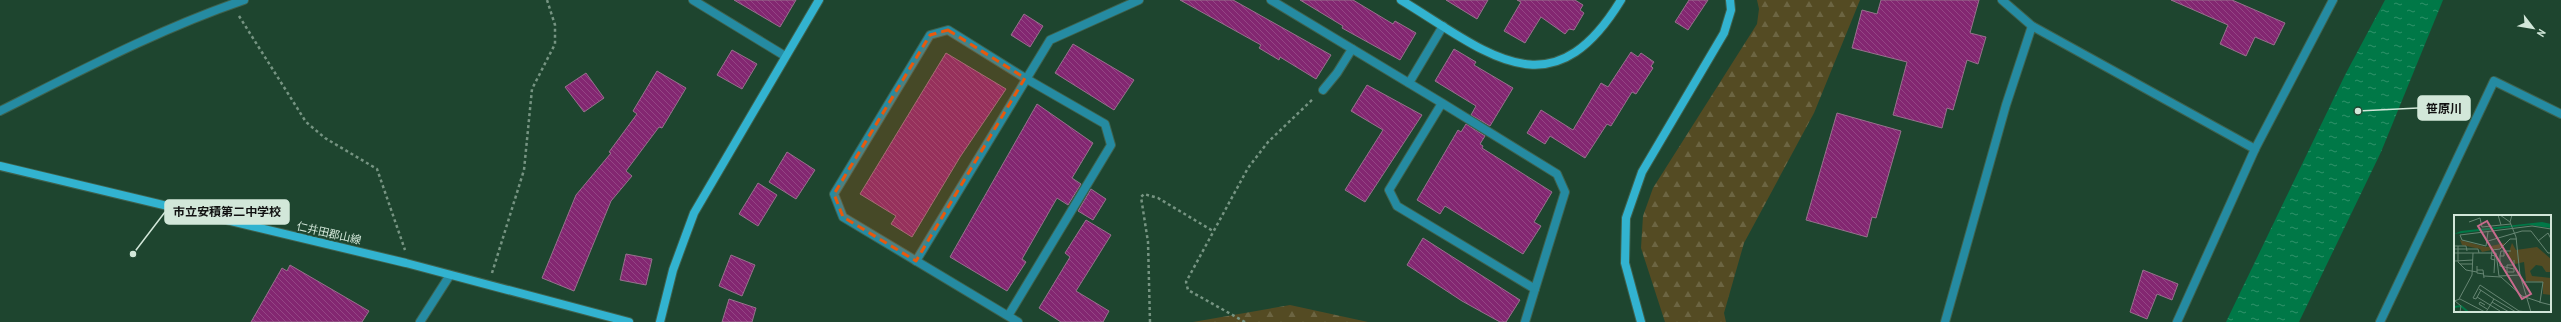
<svg xmlns="http://www.w3.org/2000/svg" width="2561" height="322" viewBox="0 0 2561 322" font-family="'Archivo Narrow','Noto Sans JP',sans-serif">
  <defs>
    <pattern id="forest-firs" width="22" height="20" patternUnits="userSpaceOnUse"><rect width="22" height="20" fill="#544b23"/><path d="M5 1l3.5 6h-7zM16 11l3.5 6h-7z" fill="#6c6542"/></pattern>
    <pattern id="water-ripples" width="26" height="14" patternUnits="userSpaceOnUse"><rect width="26" height="14" fill="#007847"/><path d="M2 4q2-2 4 0t4 0M15 11q2-2 4 0t4 0" fill="none" stroke="#30926a"/></pattern>
    <pattern id="building-back-hatch" width="6" height="6" patternUnits="userSpaceOnUse"><rect width="6" height="6" fill="#832771"/><path d="M-1 5l2 2M0 0l6 6M5-1l2 2" fill="none" stroke="#944685"/></pattern>
  </defs>
  <rect width="100%" height="100%" fill="#1e452f"/>
  <g fill="url(#forest-firs)">
    <polygon points="1757,0 1860,0 1814,113 1744,243 1724,313 1726,322 1665,322 1641,248 1643,216 1653,188 1757,24 1759,9"/>
    <polygon points="1290,305 1368,322 1193,322"/>
  </g>
  <polygon fill="url(#water-ripples)" points="2385,0 2443,0 2381,152 2299,322 2226,322 2345,75"/>
  <g fill="url(#building-back-hatch)" stroke="#97728d">
    <polygon points="734,0 796,0 780,27"/>
    <polygon points="1180,0 1233,0 1331,55 1316,79 1280,57 1279,60 1259,48 1261,45"/>
    <polygon points="1300,0 1353,0 1393,24 1395,21 1416,33 1400,60 1342,28 1343,26"/>
    <polygon points="1446,0 1488,0 1477,19"/>
    <polygon points="1517,0 1575,0 1583,5 1580,10 1584,13 1574,30 1569,29 1565,34 1541,17 1525,43 1504,31 1521,2"/>
    <polygon points="1689,0 1708,0 1688,30 1675,22"/>
    <polygon points="1881,0 1979,0 1970,33 1986,37 1978,64 1967,60 1953,110 1947,108 1942,128 1893,115 1907,62 1852,48 1862,10 1877,14"/>
    <polygon points="2171,0 2232,0 2285,23 2274,45 2255,37 2246,56 2220,44 2228,25"/>
    <polygon points="1024,14 1043,26 1030,47 1011,35"/>
    <polygon points="1073,44 1134,80 1114,110 1055,73"/>
    <polygon points="1454,49 1476,62 1474,65 1513,88 1490,126 1471,115 1476,106 1435,81"/>
    <polygon points="732,50 757,64 742,89 717,75"/>
    <polygon points="1631,52 1638,57 1641,53 1654,62 1651,66 1653,68 1636,94 1632,92 1611,126 1607,124 1585,158 1550,136 1545,144 1527,133 1541,110 1573,130 1601,83 1608,87"/>
    <polygon points="946,53 1006,89 960,157 912,237 891,224 896,216 860,194"/>
    <polygon points="657,71 686,88 662,128 659,127 626,171 632,176 611,201 574,291 542,278 576,195 611,153 609,152 637,114 633,111"/>
    <polygon points="586,73 604,98 584,112 565,87"/>
    <polygon points="1367,85 1422,115 1365,202 1345,190 1383,130 1351,111"/>
    <polygon points="1037,104 1093,143 1072,178 1081,184 1068,205 1057,198 1022,259 1026,262 1007,291 950,257"/>
    <polygon points="1837,113 1901,131 1876,218 1872,217 1867,237 1806,220"/>
    <polygon points="1466,124 1485,136 1480,144 1483,146 1482,148 1552,192 1534,222 1541,226 1523,254 1445,206 1440,214 1417,200 1458,130 1461,132"/>
    <polygon points="787,152 815,170 796,199 769,182"/>
    <polygon points="758,183 777,195 758,226 739,214"/>
    <polygon points="1091,189 1106,199 1093,220 1078,211"/>
    <polygon points="1086,220 1111,235 1076,291 1109,311 1103,322 1061,322 1039,308 1070,257 1065,253"/>
    <polygon points="1423,238 1520,300 1506,322 1500,322 1462,301 1407,265"/>
    <polygon points="626,254 652,259 646,285 620,280"/>
    <polygon points="731,255 755,265 742,296 719,286"/>
    <polygon points="290,265 369,311 362,322 251,322 282,268 287,271"/>
    <polygon points="2143,270 2178,284 2172,300 2157,294 2147,319 2130,312"/>
    <polygon points="729,299 756,308 752,322 722,322"/>
  </g>
  <g fill="none" stroke-linecap="round" stroke-linejoin="round">
    <defs>
      <g id="lane">
        <polyline points="1323,90 1337,73 1352,49"/>
        <polyline points="1525,322 1535,289"/>
      </g>
      <g id="street">
        <polyline points="693,0 785,56"/>
        <polyline points="1271,0 1442,103 1389,190 1397,206 1535,289 1565,192 1557,174 1442,103"/>
        <polyline points="2002,0 2032,26 2255,149"/>
        <polyline points="1409,83 1443,26"/>
        <path d="M0 111C80 71 159 29 244 0"/>
        <polyline points="916,261 1050,40 1139,0"/>
        <polyline points="1008,316 1111,145 1105,124 1025,78 948,30 930,35 834,194 843,217 1018,322"/>
        <polyline points="420,322 450,275"/>
        <polyline points="1945,322 2006,105 2032,26"/>
        <polyline points="2177,322 2255,149 2333,0"/>
        <polyline points="2380,322 2494,81 2561,114"/>
      </g>
      <g id="secondary">
        <path d="M1401 0C1487 52 1551 115 1621 0"/>
        <polyline points="0,166 406,263 629,322"/>
        <polyline points="660,322 673,270 694,213 819,0"/>
        <polyline points="1641,322 1625,263 1626,218 1642,172 1724,33 1731,10 1730,0"/>
      </g>
    </defs>
    <use href="#lane" stroke="#3e624e" stroke-width="10"/>
    <use href="#street" stroke="#3e624e" stroke-width="10"/>
    <use href="#secondary" stroke="#3e624e" stroke-width="10"/>
    <g stroke="#769482" stroke-width="2.5" stroke-dasharray="3 3" stroke-linecap="butt">
      <polyline points="239,16 306,122 325,138 377,169 405,250"/>
      <polyline points="492,273 524,170 532,89 555,44 555,25 547,0"/>
      <polyline points="1150,322 1148,242 1141,197 1144,194 1158,198 1213,231"/>
      <polyline points="1245,322 1188,290 1186,282 1248,168 1268,142 1314,98"/>
    </g>
    <use href="#lane" stroke="#258ba2" stroke-width="8"/>
    <use href="#street" stroke="#258ba2" stroke-width="8"/>
    <use href="#secondary" stroke="#32b3d0" stroke-width="8"/>
  </g>
  <path fill="#e8590c" fill-opacity="0.2" stroke="#e8590c" stroke-width="3" stroke-dasharray="8 5" stroke-linejoin="round" d="M948 30 1025 78 916 261 843 217 834 194 930 35Z"/>
  <g text-anchor="middle" stroke-width="4" stroke-linejoin="round" paint-order="stroke">
    <g font-size="11" fill="#d2e7d9" stroke="#1e452f">
      <text transform="translate(329 233) rotate(13)" y="4">仁井田郡山線</text>
    </g>
  </g>
  <g transform="translate(2454 215)">
    <rect width="97" height="97" fill="#1e452f"/>
    <path d="M6 25 32 32 51 28 47 33 28 37 26 34 8 30ZM58 28 62 35 83 32 97 44V57H92L88 51 82 50 76 56 78 61 97 63V80L89 79V67L72 66 70 47 61 49 54 40Z" fill="#544b23"/>
    <path d="M88 7 97 9V13L76 10 0 19 7 16Z" fill="#007847"/>
    <path fill="none" stroke="#007847" stroke-width="2" d="M0 92 7 91 14 97"/>
    <path fill="none" stroke="#668673" stroke-width="1" d="M44 0 47 10 57 9M46 0 56 7M58 0 56 7 62 22 66 60 77 97M15 7 26 3 28 12 47 10M34 17 32 31 8 25 6 20 78 11 97 14M34 26 68 16H77L94 38H97M84 26 94 18 97 24M0 31H12L13 36M4 31V47L12 55 23 57M0 34H24L25 38M0 38H42L45 61 66 60M37 40 41 41 40 58M46 41 47 36H57M41 45 37 44 38 35 46 34 56 24H63M60 45V57H53V50H60M1 46 19 45M6 49H19M23 51V58L30 59M46 51V41H50V36M46 51 60 54M23 55H29L30 63M30 61 47 62 68 81 86 87 89 67H68M25 74 40 84M27 75 22 84 19 83 26 70 65 96 73 97M23 82 46 96M5 84 18 60 19 38M0 86 6 84 31 97M1 86 7 91 6 97M38 87 55 97M85 87 97 90M31 90 26 87 25 89 33 94M32 97 40 84 62 97"/>
    <path fill="#c86b8d" fill-opacity="0.15" stroke="#c86b8d" stroke-width="2" d="M33 6 77 79 68 84 24 11Z"/>
    <rect width="97" height="97" fill="none" stroke="#d2e7d9" stroke-width="2"/>
  </g>
  <path fill="none" stroke="#d2e7d9" stroke-width="1.5" d="M2358 111L2418 108M133 254L165 212"/>
  <g fill="#d2e7d9" stroke="#1e452f" stroke-width="1.5">
    <circle cx="2358" cy="111" r="4"/>
    <circle cx="133" cy="254" r="4"/>
  </g>
  <g fill="#d2e7d9" stroke="#d2e7d9" stroke-width="1.5">
    <rect x="2418" y="96" width="52" height="24" rx="4"/>
    <rect x="165" y="200" width="124" height="24" rx="4"/>
  </g>
  <g font-size="12" text-anchor="middle" font-weight="bold" fill="#111">
    <text x="2444" y="113">笹原川</text>
    <text x="227" y="216">市立安積第二中学校</text>
  </g>
  <g transform="translate(2533 28) rotate(121)" stroke="#1e452f" stroke-width="3" paint-order="stroke">
  <path d="M0-3L7 15L0 10L-7 15Z" fill="#d2e7d9"/>
  <text y="-6" font-size="11" font-weight="bold" text-anchor="middle" fill="#d2e7d9">N</text>
  </g>
</svg>
